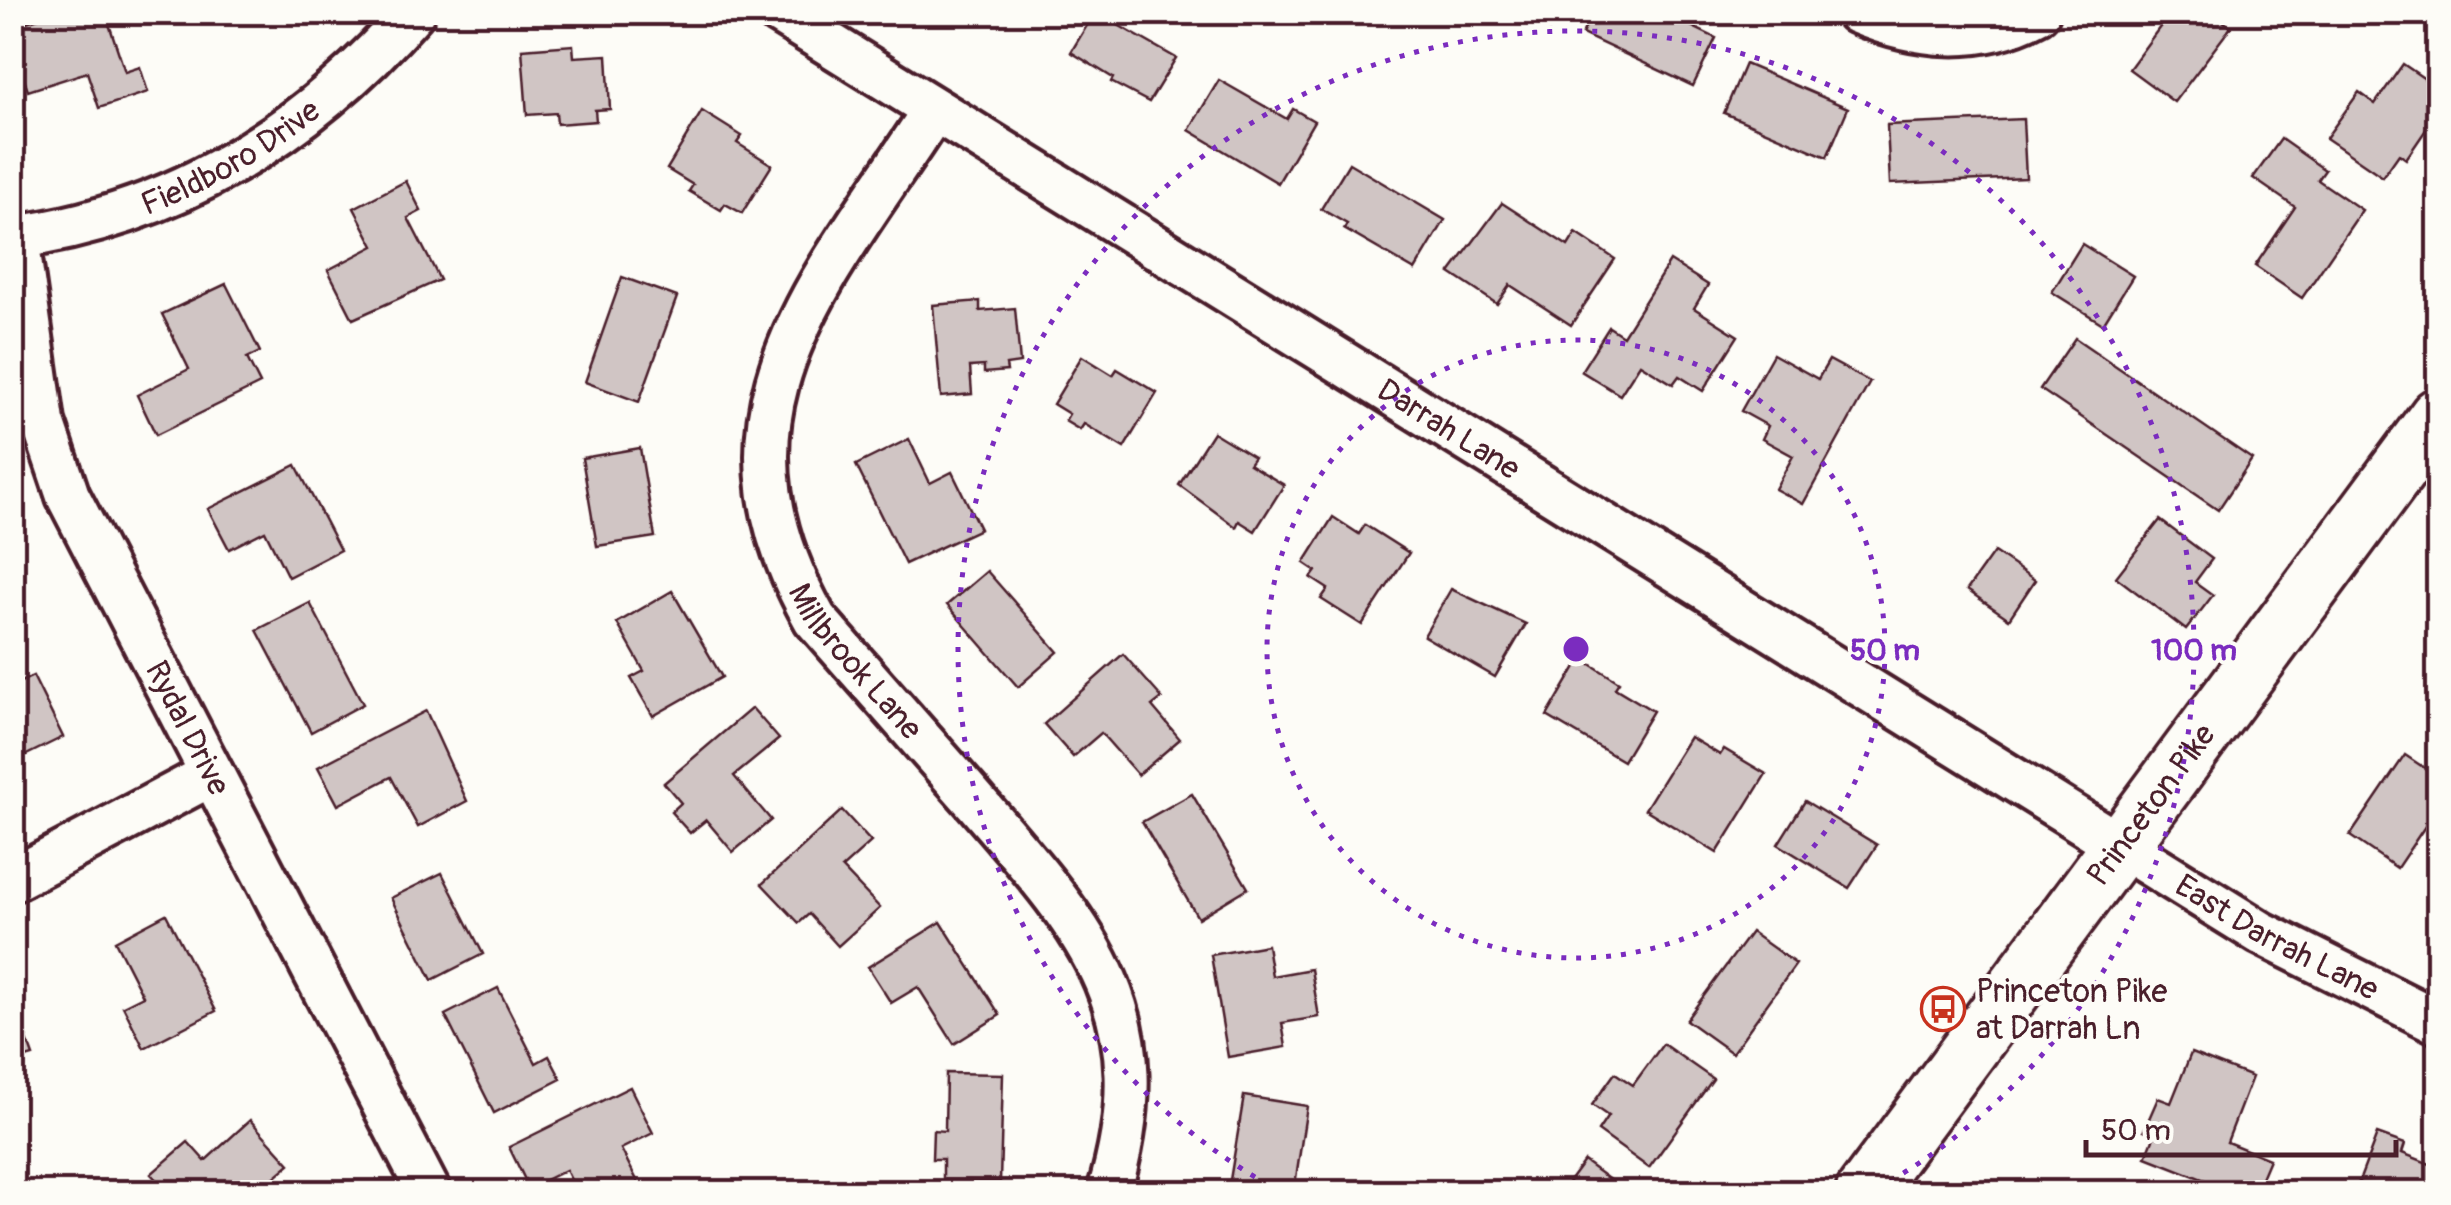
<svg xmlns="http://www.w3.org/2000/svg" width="2451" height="1205" viewBox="0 0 2451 1205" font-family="Pangolin,sans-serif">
  <rect width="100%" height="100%" fill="#fdfcf7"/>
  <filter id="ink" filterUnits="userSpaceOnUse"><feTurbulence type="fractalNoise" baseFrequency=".01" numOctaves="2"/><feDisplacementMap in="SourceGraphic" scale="20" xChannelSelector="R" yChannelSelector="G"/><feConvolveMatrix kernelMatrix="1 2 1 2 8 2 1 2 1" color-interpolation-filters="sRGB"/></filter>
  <g filter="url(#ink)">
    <g fill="#d0c5c4" stroke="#4a1f2b" stroke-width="2.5">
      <polygon points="56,12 105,12 125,72 140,67 148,92 99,108 87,72 28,91 12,44 12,27"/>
      <polygon points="1095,12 1176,58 1149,102 1111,82 1113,78 1071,52"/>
      <polygon points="1493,12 1554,12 1549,29"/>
      <polygon points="1593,12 1662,12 1716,38 1693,86 1582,34"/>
      <polygon points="2171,12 2211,12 2231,27 2174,102 2129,69"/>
      <polygon points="573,45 574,57 607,55 610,109 595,110 596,121 557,124 556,113 527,115 522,49"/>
      <polygon points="1745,64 1848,108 1827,157 1724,113"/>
      <polygon points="2403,64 2438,88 2438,112 2406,159 2399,154 2383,177 2326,138 2359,92 2375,104"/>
      <polygon points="1219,80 1287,119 1293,109 1314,121 1278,183 1189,130"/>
      <polygon points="702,111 742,136 737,143 772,165 742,213 725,204 721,210 689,191 693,185 667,169"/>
      <polygon points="2023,119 2026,178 1890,184 1887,125"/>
      <polygon points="2281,139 2325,170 2318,180 2362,210 2302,298 2255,266 2295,207 2253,178"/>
      <polygon points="1349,163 1445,220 1415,270 1344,229 1347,224 1321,209"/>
      <polygon points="406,181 421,211 408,218 440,280 353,319 328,270 374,246 354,208"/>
      <polygon points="1502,203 1568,246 1576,233 1615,259 1571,325 1510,285 1497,304 1450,273"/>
      <polygon points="2082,244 2133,276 2103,324 2052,292"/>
      <polygon points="1670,261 1708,285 1694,308 1738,336 1703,391 1679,376 1673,384 1640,364 1620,395 1581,371 1609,327 1623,336"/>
      <polygon points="622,277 677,297 639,402 585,382"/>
      <polygon points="226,284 260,352 247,358 260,384 156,435 137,395 189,369 162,314"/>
      <polygon points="980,301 980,311 1015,308 1020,363 1006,365 1007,371 984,373 984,366 970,367 972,394 941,397 933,305"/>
      <polygon points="2075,338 2252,459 2218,510 2040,389"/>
      <polygon points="1773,354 1818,379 1829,360 1870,382 1803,504 1775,489 1793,456 1762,439 1768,426 1741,411"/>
      <polygon points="1082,356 1113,375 1117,369 1157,393 1124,448 1084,424 1080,430 1065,421 1069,414 1053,404"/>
      <polygon points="1213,432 1254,457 1249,464 1284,485 1255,531 1239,521 1236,527 1179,485"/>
      <polygon points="909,439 930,483 952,472 980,529 905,564 856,465"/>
      <polygon points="640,448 655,537 597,546 582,458"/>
      <polygon points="296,465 340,550 288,577 265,531 229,549 208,509"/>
      <polygon points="1333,517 1359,534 1365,525 1409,553 1362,625 1321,599 1328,589 1311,578 1316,571 1304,563"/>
      <polygon points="2160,520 2212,559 2195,582 2213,595 2186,630 2116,577"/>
      <polygon points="1994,552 2035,580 2009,619 1967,590"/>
      <polygon points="987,571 1058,652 1018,687 947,605"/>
      <polygon points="1451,589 1526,624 1495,677 1424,636"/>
      <polygon points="672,591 722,677 653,716 631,678 644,671 617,623"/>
      <polygon points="310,603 363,704 311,732 257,630"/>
      <polygon points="1123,654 1162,698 1152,706 1180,739 1138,775 1101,733 1073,757 1044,724"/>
      <polygon points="1581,658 1619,682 1615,688 1653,711 1623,761 1547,716"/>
      <polygon points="33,676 63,737 12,762 12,686"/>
      <polygon points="752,708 779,739 734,776 771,820 733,852 706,820 690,833 671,812 681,803 664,783"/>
      <polygon points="426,711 467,801 418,827 391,777 338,805 318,767"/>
      <polygon points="1690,737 1720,755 1724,749 1766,774 1717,853 1645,809"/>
      <polygon points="2405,755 2438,777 2438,807 2397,868 2350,836"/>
      <polygon points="1192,794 1248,888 1198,918 1142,822"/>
      <polygon points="1805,801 1877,845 1849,888 1778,844"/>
      <polygon points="842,810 871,842 842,868 880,908 838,946 809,914 799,923 762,884"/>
      <polygon points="442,873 483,954 432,980 391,898"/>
      <polygon points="166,914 216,1011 144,1048 123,1006 143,996 115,941"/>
      <polygon points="941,922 1000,1015 954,1044 918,987 891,1003 868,967"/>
      <polygon points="1751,932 1796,964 1732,1053 1686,1020"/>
      <polygon points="1267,945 1272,976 1311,969 1319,1017 1282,1023 1286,1047 1228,1057 1211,955"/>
      <polygon points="498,988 536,1063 549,1056 561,1079 494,1113 445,1015"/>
      <polygon points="12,998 33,1056 12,1062"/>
      <polygon points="1663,1044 1713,1079 1649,1168 1598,1131 1608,1116 1592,1105 1615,1073 1633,1085"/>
      <polygon points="2191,1053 2252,1077 2227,1142 2269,1159 2255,1192 2212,1192 2215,1184 2146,1157 2155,1134 2144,1130 2158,1098 2171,1103"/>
      <polygon points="946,1073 1003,1074 1000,1182 943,1180 943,1159 932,1159 933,1130 945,1131"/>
      <polygon points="630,1087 653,1133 621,1149 643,1192 577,1192 566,1170 529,1188 509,1147"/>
      <polygon points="1244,1096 1307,1106 1295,1185 1280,1183 1279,1192 1228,1192"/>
      <polygon points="250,1120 290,1164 257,1192 168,1192 151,1174 188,1142 205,1161"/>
      <polygon points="2377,1134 2405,1144 2402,1153 2438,1167 2438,1192 2355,1192"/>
      <polygon points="1584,1161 1626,1192 1561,1192"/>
    </g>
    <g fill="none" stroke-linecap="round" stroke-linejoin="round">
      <defs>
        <g id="minor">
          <path id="s1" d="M778 12 2261 933 2438 1022"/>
          <path d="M1857 12C1916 37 1980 44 2038 12"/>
          <path id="s2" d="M934 110C822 284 696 408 815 619 868 680 922 740 975 801 1086 929 1163 1012 1109 1192"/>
          <path id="s3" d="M12 238C174 216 307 133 413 12"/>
          <path id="s4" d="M17 238 43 422 68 496 429 1192"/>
          <polyline points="12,880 212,774"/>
        </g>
        <g id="major">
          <path id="s5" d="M1864 1192 2438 416"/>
        </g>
      </defs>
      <use href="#minor" stroke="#4a1f2b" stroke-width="50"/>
      <use href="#major" stroke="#4a1f2b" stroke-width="62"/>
      <use href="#minor" stroke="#fdfcf7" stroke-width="42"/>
      <use href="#major" stroke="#fdfcf7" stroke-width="55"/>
    </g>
  </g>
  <g fill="none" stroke="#7b2cbf" stroke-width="5" stroke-dasharray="5 10">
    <circle cx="1576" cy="649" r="309"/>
    <path d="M1281 1192A618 618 0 1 1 1871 1192"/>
  </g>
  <defs>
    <symbol id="bus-ring" viewBox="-11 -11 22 22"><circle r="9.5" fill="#fdfcf7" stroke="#c8321e" stroke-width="1.5"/><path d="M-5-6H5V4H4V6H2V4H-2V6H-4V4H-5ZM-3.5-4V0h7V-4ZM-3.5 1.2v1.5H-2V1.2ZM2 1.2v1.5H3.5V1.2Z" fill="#c8321e"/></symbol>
  </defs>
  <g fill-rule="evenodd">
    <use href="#bus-ring" x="1918" y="984" width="50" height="50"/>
  </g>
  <g text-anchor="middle" stroke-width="8" stroke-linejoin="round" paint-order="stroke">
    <g font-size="32" fill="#4a1f2b" stroke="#fdfcf7">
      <text dy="11" stroke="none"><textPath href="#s3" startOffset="235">Fieldboro Drive</textPath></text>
      <text dy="11" stroke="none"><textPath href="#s1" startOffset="790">Darrah Lane</textPath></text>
      <text dy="11" stroke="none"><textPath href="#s2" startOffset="620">Millbrook Lane</textPath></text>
      <text dy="11" stroke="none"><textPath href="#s4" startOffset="525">Rydal Drive</textPath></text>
      <text dy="11" stroke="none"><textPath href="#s5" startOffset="482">Princeton Pike</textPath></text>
      <text dy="11" stroke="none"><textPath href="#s1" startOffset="1762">East Darrah Lane</textPath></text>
    </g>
    <g font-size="32" fill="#4a1f2b" stroke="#fdfcf7" text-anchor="start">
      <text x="1976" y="1002">Princeton Pike<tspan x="1976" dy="37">at Darrah Ln</tspan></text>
    </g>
  </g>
  <circle cx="1576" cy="649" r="15" fill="#7b2cbf" stroke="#fdfcf7" stroke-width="5"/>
  <g font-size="30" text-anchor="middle" font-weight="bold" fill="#7b2cbf" stroke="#fdfcf7" stroke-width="8" stroke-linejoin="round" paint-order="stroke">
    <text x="1885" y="660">50 m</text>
    <text x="2194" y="660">100 m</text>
  </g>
  <rect width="2451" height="1205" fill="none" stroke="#fdfcf7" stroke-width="50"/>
  <rect x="25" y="25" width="2401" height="1155" fill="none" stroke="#4a1f2b" stroke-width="4" filter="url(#ink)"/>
  <path d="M2086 1140v15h310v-15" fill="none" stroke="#4a1f2b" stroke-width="5"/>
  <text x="2101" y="1140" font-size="30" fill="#4a1f2b" stroke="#fdfcf7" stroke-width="8" paint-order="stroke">50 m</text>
</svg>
